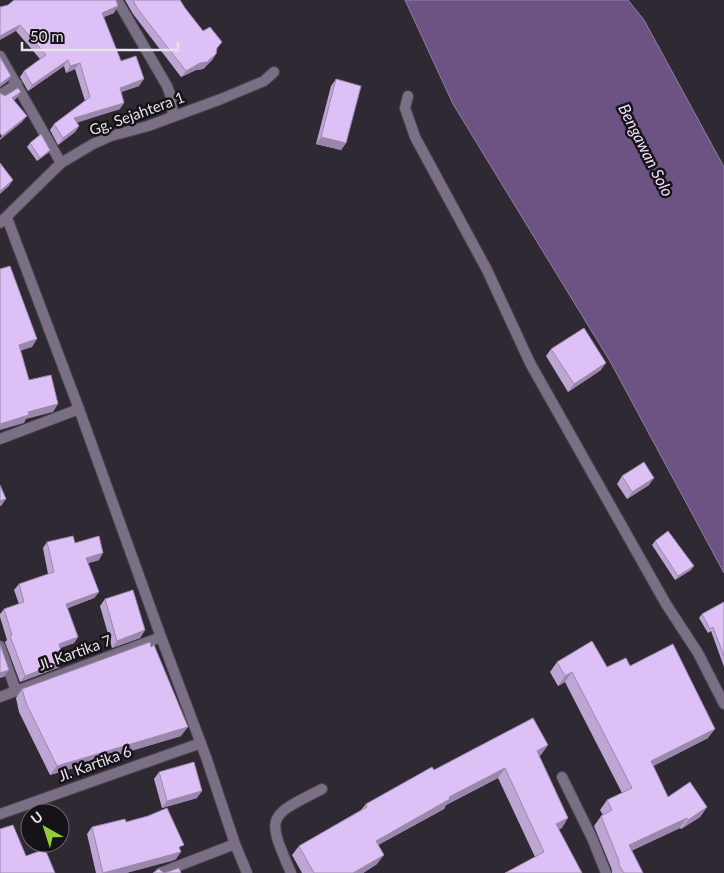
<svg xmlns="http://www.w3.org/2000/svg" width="724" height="873" viewBox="0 0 724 873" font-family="Lato,sans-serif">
  <rect width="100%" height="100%" fill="#2e2933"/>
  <polygon fill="#6d5383" stroke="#927ea2" points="405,0 628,0 644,20 724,167 724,573 611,363 453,104"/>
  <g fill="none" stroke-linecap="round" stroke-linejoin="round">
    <defs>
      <g id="lane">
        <polyline points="562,777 592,838 606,873"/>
        <path d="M291 873C266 815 267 817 322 789"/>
      </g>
      <g id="street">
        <polyline points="117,0 167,86 171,97 173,116"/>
        <polyline points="0,56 61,163"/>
        <polyline points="0,95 17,84"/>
        <polyline points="408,96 405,108 415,137 487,270 530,363 666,604 698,653 724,704"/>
        <polyline points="7,218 79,409 161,637 206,757 235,844 247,873"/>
        <polyline points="0,223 61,163 93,144 111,136 148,126 221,99 264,81 274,72"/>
        <polyline points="0,439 79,409"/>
        <polyline points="0,646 16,691"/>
        <polyline points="0,697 161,637"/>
        <polyline points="0,814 201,743"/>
        <polyline points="160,873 235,844"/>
      </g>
    </defs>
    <use href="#lane" stroke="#4c4750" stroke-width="12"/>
    <use href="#street" stroke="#4c4750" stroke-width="12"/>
    <use href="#lane" stroke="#7a6f85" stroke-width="10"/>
    <use href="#street" stroke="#7a6f85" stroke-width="10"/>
  </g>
  <g fill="#bea6d4">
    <polygon points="125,0 180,0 185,8 217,49 216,54 212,60 203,69 196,70 181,77 133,14"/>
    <polygon points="0,7 114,13 103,17 121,61 139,86 121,92 120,109 77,122 79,126 75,132 58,145 50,130 54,124 85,101 75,69 66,73 64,66 28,91 20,77 24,71 40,59 16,31"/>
    <polygon points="336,79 346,143 341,150 316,144 331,86"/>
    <polygon points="30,143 50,150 48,153 37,161 27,147"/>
    <polygon points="551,349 601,370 568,392 546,356"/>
    <polygon points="622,476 649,485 627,499 617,484"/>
    <polygon points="655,541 691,570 675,580 652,545"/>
    <polygon points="47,542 75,543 99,560 88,563 99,592 94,598 67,608 78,637 74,643 60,648 60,667 20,682 5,642 7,640 0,617 0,614 4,609 19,604 14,590 19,584 48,574 43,548"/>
    <polygon points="105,599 145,630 140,638 112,648 100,606"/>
    <polygon points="724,602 724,667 711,631 708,633 699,618 702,614"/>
    <polygon points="557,662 607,667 630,666 708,738 653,766 668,797 707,807 700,817 681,829 680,828 631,851 643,873 612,873 612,870 594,826 601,816 603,815 600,810 607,800 622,793 565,682 558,686 550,672"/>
    <polygon points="22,689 181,736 50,775 19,712 16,698"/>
    <polygon points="541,755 539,756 562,828 558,829 582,873 535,857 498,778 446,805 444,809 378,845 377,864 363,873 302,873 292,855 299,846 361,810 366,804 434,770"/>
    <polygon points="159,772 197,798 162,808 154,779"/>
    <polygon points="126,822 180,850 176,859 126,873 96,873 87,834 92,827"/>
  </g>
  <g fill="#9b87ac">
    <polygon points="118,6 114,13 97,20 102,13"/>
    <polygon points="20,25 16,31 0,40 0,36"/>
    <polygon points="216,54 212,60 203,69 196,70 181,77 186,71"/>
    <polygon points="68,60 64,66 28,91 32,85"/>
    <polygon points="80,63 75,69 66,73 70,66"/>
    <polygon points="11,76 7,82 0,87 0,84"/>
    <polygon points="144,79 139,86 115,94 120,88"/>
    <polygon points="21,92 16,99 8,104 12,98"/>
    <polygon points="124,103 120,109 70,125 74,118"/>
    <polygon points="27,116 22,122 0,140 0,138 2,136"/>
    <polygon points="79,126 75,132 58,145 63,138"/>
    <polygon points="321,137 346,143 341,150 316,144"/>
    <polygon points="50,150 48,153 37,161 40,158"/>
    <polygon points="13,180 9,186 0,194 0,191"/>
    <polygon points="37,339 32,347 14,353 19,345"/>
    <polygon points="606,363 601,370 568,392 574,384"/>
    <polygon points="58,404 53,412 26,419 24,423 0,430 0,424 28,412"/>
    <polygon points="654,478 649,485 627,499 632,492"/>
    <polygon points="6,499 1,506 0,506 0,501"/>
    <polygon points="103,553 99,560 82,565 86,558"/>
    <polygon points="694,566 691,570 675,580 678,576"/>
    <polygon points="99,592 94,598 61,611 66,604"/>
    <polygon points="145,630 140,638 112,648 117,641"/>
    <polygon points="78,637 74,643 55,650 59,644"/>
    <polygon points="64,661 60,667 20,682 25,676"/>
    <polygon points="9,670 4,677 0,678 0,673"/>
    <polygon points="572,672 565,682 558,686 565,676"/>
    <polygon points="188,727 181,736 50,775 57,766"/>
    <polygon points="715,729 708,738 644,771 651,761"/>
    <polygon points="548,745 541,755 530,761 537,751"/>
    <polygon points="505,768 498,778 446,805 444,809 369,850 376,841 449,797"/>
    <polygon points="202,791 197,798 162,808 167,801"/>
    <polygon points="707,807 700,817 681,829 688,820"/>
    <polygon points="568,818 562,828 549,834 556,824"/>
    <polygon points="687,818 680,828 622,855 629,845"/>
    <polygon points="181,852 176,859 172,861 126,873 103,873"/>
    <polygon points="384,855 377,864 363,873 353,873"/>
  </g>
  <g fill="#ddc1f6" stroke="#9b87ac">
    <polygon points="14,0 116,0 118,6 102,13 121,61 136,56 144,79 120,88 124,103 74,118 79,126 63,138 54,124 90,97 80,63 70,66 68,60 32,85 24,71 46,55 20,25 0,36 0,7 8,5"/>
    <polygon points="133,0 180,0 185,8 203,31 210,27 222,42 217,48 216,54 207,62 200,63 186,71 137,8"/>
    <polygon points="0,57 11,76 0,84"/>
    <polygon points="336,79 361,86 346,143 321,137"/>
    <polygon points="18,88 21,92 12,98 27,116 2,136 0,133 0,93 5,96"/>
    <polygon points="41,134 50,150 40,158 30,143"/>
    <polygon points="0,163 13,180 0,191"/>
    <polygon points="10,266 37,339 19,345 29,380 51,375 58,404 28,412 29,415 0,424 0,269"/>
    <polygon points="584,328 606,363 574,384 551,349"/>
    <polygon points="644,462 654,478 632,492 622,476"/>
    <polygon points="0,485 6,499 0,501"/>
    <polygon points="668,531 694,566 678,576 655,541"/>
    <polygon points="73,536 75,543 99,536 103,553 86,558 99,592 66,604 78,637 59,644 64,661 25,676 10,636 12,635 4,609 24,602 19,584 54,572 47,542"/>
    <polygon points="133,590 145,630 117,641 105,599"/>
    <polygon points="724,602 724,656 713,627 710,629 702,614"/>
    <polygon points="592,641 607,667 626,658 630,666 673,644 715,729 651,761 668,797 690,782 707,807 688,820 687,818 629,845 643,873 624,873 619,865 619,861 601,816 612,810 607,800 632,788 572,672 565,676 557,662"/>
    <polygon points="150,642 151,647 154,645 188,727 57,766 26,703 22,689"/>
    <polygon points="0,644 9,670 0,673"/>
    <polygon points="533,718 548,745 537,751 568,818 556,824 582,873 505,873 544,852 505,768 449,797 450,799 376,841 384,855 353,873 314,873 299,846 367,807 366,804 432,767 434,770"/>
    <polygon points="194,762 202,791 167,801 159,772"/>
    <polygon points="167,808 184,845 179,847 181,852 103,873 92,827 125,819 126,822 148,816"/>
    <polygon points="13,825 26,856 45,849 55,873 0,873 0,829"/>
    <polygon points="179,868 181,873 153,873 159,869 164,873"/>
  </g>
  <g text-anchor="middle" stroke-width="5" stroke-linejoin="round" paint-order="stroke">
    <g font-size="15" fill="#e7e3ea" stroke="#151317">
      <text transform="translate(137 114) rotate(-20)" y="5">Gg. Sejahtera 1</text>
      <text transform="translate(75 653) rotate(-20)" y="5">Jl. Kartika 7</text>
      <text transform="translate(95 764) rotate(-20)" y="5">Jl. Kartika 6</text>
    </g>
    <g font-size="16" font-style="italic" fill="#edddfb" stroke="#151317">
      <text transform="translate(646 150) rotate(63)" y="6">Bengawan Solo</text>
    </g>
  </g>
  <g transform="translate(45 828) rotate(321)"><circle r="24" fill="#151317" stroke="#69666b"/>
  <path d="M0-4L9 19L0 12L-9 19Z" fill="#93cc3d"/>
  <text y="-8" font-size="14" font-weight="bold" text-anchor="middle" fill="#e7e3ea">U</text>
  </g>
  <path d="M22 42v8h156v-8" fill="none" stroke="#e7e3ea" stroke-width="2.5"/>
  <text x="30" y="42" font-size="15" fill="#e7e3ea" stroke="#151317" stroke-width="4" paint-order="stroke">50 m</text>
</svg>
